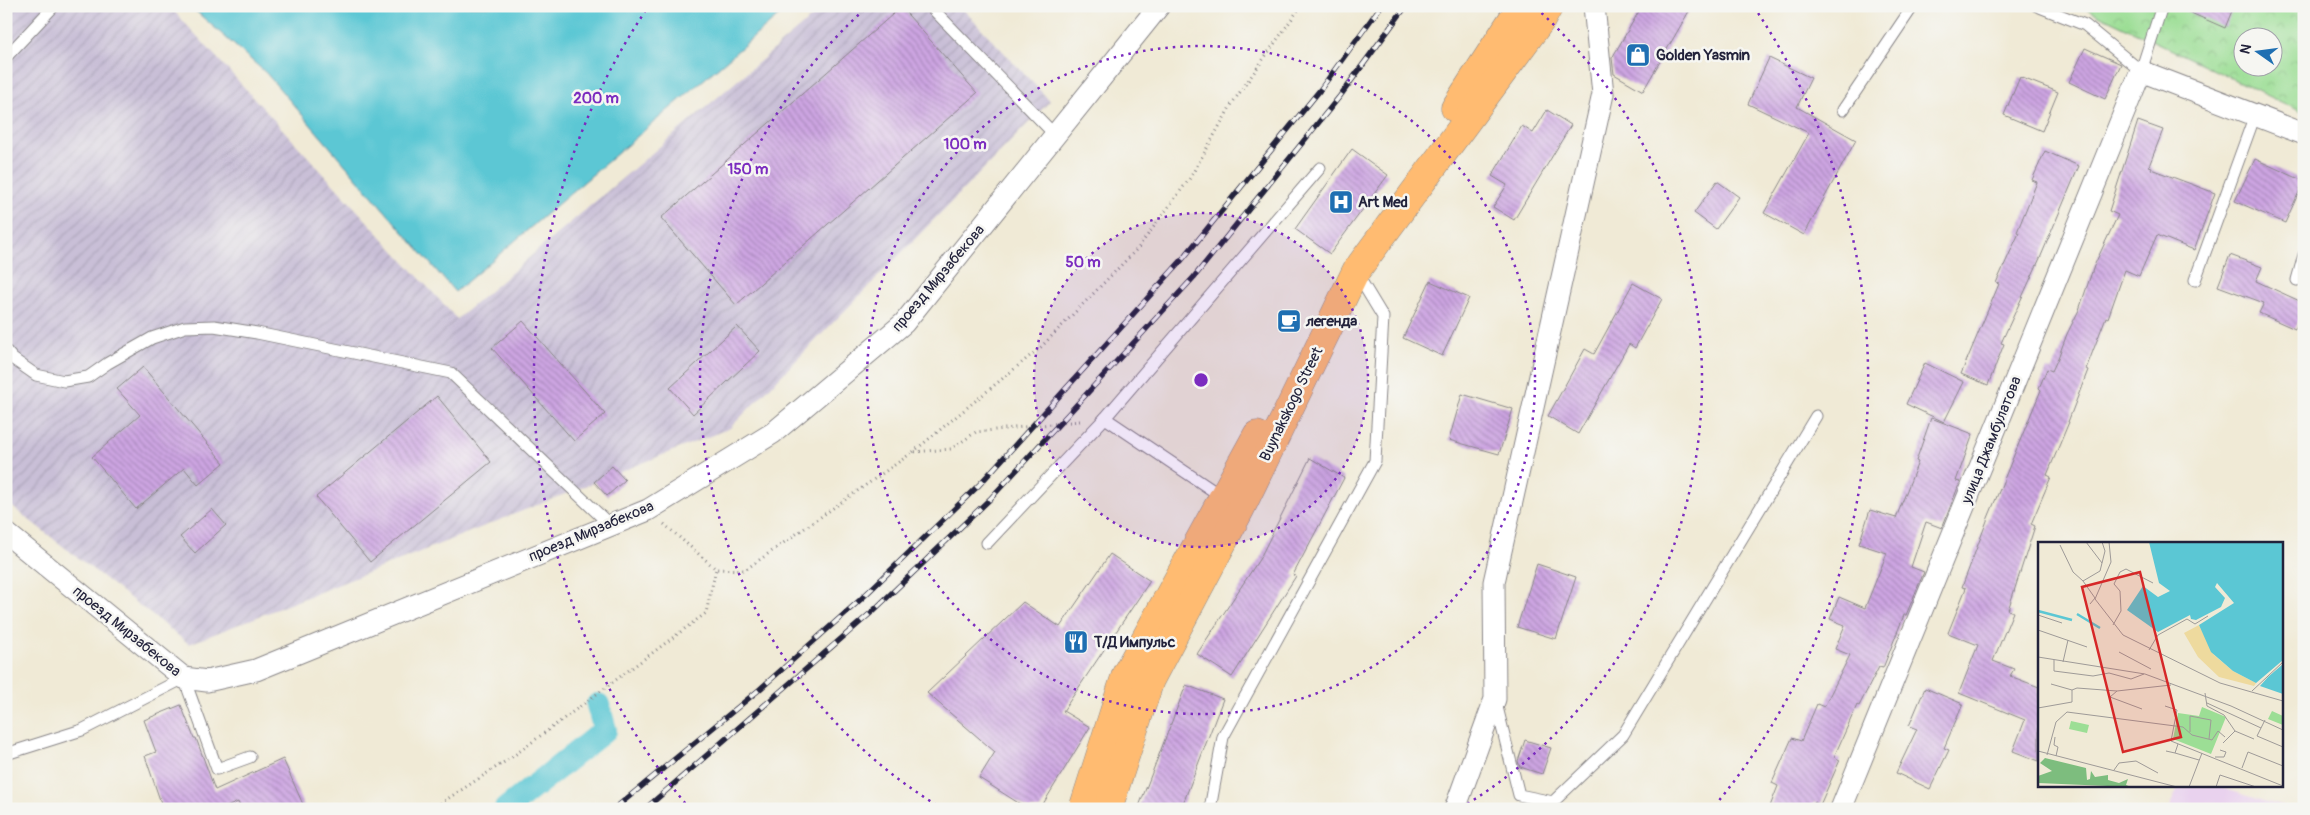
<svg xmlns="http://www.w3.org/2000/svg" width="2310" height="815" viewBox="0 0 2310 815" font-family="Pangolin,sans-serif">
  <defs>
    <pattern id="industrial-furrows" width="10" height="10" patternUnits="userSpaceOnUse" patternTransform="scale(1.25)"><rect width="10" height="10" fill="#c9bfd7"/><path d="M-1 1l2-2M0 10L10 0M9 11l2-2" fill="none" stroke="#aca4b9"/></pattern>
    <pattern id="park-crowns" width="20" height="18" patternUnits="userSpaceOnUse" patternTransform="scale(1.25)"><rect width="20" height="18" fill="#9cde95"/><path d="M2 6a3 3 0 1 1 6 0M12 15a3 3 0 1 1 6 0" fill="none" stroke="#86be81"/></pattern>
    <pattern id="building-back-hatch" width="6" height="6" patternUnits="userSpaceOnUse" patternTransform="scale(1.25)"><rect width="6" height="6" fill="#cda5e2"/><path d="M-1 5l2 2M0 0l6 6M5-1l2 2" fill="none" stroke="#a686b8"/></pattern>
  </defs>
  <rect width="100%" height="100%" fill="#f6f6f2"/>
  <filter id="ink" filterUnits="userSpaceOnUse"><feTurbulence type="fractalNoise" baseFrequency=".02" numOctaves="2"/><feDisplacementMap in="SourceGraphic" scale="10" xChannelSelector="R" yChannelSelector="G"/><feConvolveMatrix kernelMatrix="1 2 1 2 8 2 1 2 1" color-interpolation-filters="sRGB"/></filter>
  <filter id="wash" filterUnits="userSpaceOnUse"><feTurbulence type="fractalNoise" baseFrequency=".0096" numOctaves="4" result="noise"/><feDisplacementMap in="SourceGraphic" scale="20" xChannelSelector="R" yChannelSelector="G"/><feGaussianBlur stdDeviation="1.12" result="paint"/><feColorMatrix in="noise" values="0 0 0 0 0 0 0 0 0 0 0 0 0 0 0 0 0 1.4 0 .05"/><feComposite in="paint" operator="in"/></filter>
  <g filter="url(#wash)">
    <rect width="100%" height="100%" fill="#f0ead6"/>
    <polygon fill="#e9d2ee" points="2179,786 2216,786 2290,809 2168,809"/>
    <polygon fill="url(#industrial-furrows)" points="12,6 175,6 173,10 457,319 825,6 960,6 1050,101 730,428 189,644 6,502 6,14"/>
    <path fill="url(#park-crowns)" stroke="#5f8068" fill-rule="evenodd" d="M2080 6H2304V113ZM2242 38H2272V68H2242Z"/>
    <polygon fill="#5bc7d4" stroke="#3e7488" points="190,6 790,6 455,292 266,73"/>
    <g fill="none" stroke-linecap="round" stroke-linejoin="round">
      <polyline stroke="#5bc7d4" stroke-width="24" points="506,809 605,730 598,705"/>
    </g>
    <g id="blocks">
      <g fill="url(#building-back-hatch)">
        <polygon points="1642,6 1692,6 1643,91 1614,74 1612,58"/>
        <polygon points="2175,6 2234,6 2225,28"/>
        <polygon points="901,7 977,93 736,305 661,218"/>
        <polygon points="2085,48 2121,64 2105,99 2069,82"/>
        <polygon points="1769,58 1811,78 1797,107 1856,140 1804,235 1764,213 1809,133 1748,104"/>
        <polygon points="2020,77 2058,92 2042,131 2004,115"/>
        <polygon points="1547,110 1571,125 1514,220 1493,207 1507,185 1492,176 1522,126 1533,133"/>
        <polygon points="2138,121 2163,130 2149,166 2152,167 2151,169 2215,193 2194,250 2157,235 2139,276 2125,270 2108,318 2106,317 2086,369 2088,370 2068,422 2069,422 2047,475 2051,477 2031,524 2035,526 2008,610 2013,612 1993,661 2014,669 2010,676 2039,687 2039,761 2013,751 2025,720 1959,693 1978,645 1948,633 1966,588 1962,587 1988,518 2041,390 2039,388 2047,369 2052,371 2058,358 2067,334 2079,310 2094,266 2118,215 2109,211"/>
        <polygon points="1352,149 1388,175 1330,254 1295,229"/>
        <polygon points="2045,151 2079,166 2041,256 2001,343 2004,344 1988,385 1961,374 1999,284 1996,283 2019,233 2017,232 2037,182 2032,180"/>
        <polygon points="2255,159 2304,181 2285,223 2235,201"/>
        <polygon points="1717,181 1739,197 1716,229 1694,213"/>
        <polygon points="2230,255 2262,267 2256,281 2304,303 2304,319 2300,318 2295,329 2259,313 2264,303 2218,286"/>
        <polygon points="1430,281 1469,298 1442,356 1403,338"/>
        <polygon points="1633,283 1662,299 1635,348 1629,344 1578,434 1548,416 1585,349 1594,354"/>
        <polygon points="523,321 605,414 574,441 492,348"/>
        <polygon points="737,326 760,351 693,414 670,388"/>
        <polygon points="1925,363 1964,382 1944,422 1906,404"/>
        <polygon points="143,367 224,463 198,485 184,468 136,509 92,457 140,415 117,389"/>
        <polygon points="1462,394 1513,409 1499,454 1449,440"/>
        <polygon points="437,396 491,462 370,562 316,497"/>
        <polygon points="1931,418 1973,434 1956,481 1960,482 1942,528 1926,522 1911,567 1924,572 1906,615 1904,615 1883,668 1879,667 1859,706 1857,705 1834,757 1840,760 1820,805 1814,802 1811,809 1769,809 1778,786 1772,783 1792,738 1801,741 1817,704 1824,707 1850,655 1835,649 1845,625 1830,619 1839,597 1865,608 1887,553 1859,544 1870,510 1896,518 1918,462 1916,461"/>
        <polygon points="1310,458 1344,478 1293,575 1296,576 1232,677 1197,654 1260,558"/>
        <polygon points="612,466 625,480 607,496 594,482"/>
        <polygon points="212,509 226,525 195,553 180,537"/>
        <polygon points="1110,554 1150,581 1063,711 1090,727 1040,809 1028,809 979,778 995,752 927,693 1023,602 1060,627"/>
        <polygon points="1537,564 1576,577 1556,639 1517,627"/>
        <polygon points="1186,685 1223,699 1181,809 1138,809"/>
        <polygon points="1925,688 1963,704 1944,748 1949,750 1930,789 1896,773 1917,729 1909,726"/>
        <polygon points="181,705 194,738 196,738 215,790 283,759 305,809 241,809 238,802 222,809 163,809 145,756 156,752 144,720"/>
        <polygon points="1525,740 1551,748 1542,774 1520,767 1518,761"/>
      </g>
    </g>
  </g>
  <g filter="url(#ink)">
    <use href="#blocks" fill-opacity="0" stroke="#898688" stroke-width="1"/>
    <g fill="none" stroke-linecap="round" stroke-linejoin="round">
      <defs>
        <g id="service">
          <polyline points="930,6 1055,135"/>
          <polyline points="2037,6 2085,25 2141,71 2162,6"/>
          <polyline points="6,57 54,6"/>
          <polyline points="1843,110 1913,6"/>
          <polyline points="2195,280 2255,115"/>
          <polyline points="2297,280 2304,255"/>
          <polyline points="6,351 13,359 36,375 64,381 88,377 108,363 152,338 185,327 214,326 257,333 451,373 610,525"/>
          <polyline points="1105,418 1224,498"/>
          <polyline points="987,543 1105,418 1320,168"/>
          <polyline points="1496,703 1519,795 1553,802 1623,735 1816,416"/>
          <polyline points="6,754 82,730 184,678 217,769 250,757"/>
          <polyline points="1210,809 1223,737 1375,461 1383,317 1357,274"/>
        </g>
        <g id="minor">
          <polyline points="6,533 184,678 207,681 256,670 648,510 773,433 904,323 1159,6"/>
          <polyline points="1455,809 1495,699 1494,582 1603,94 1594,6"/>
          <polyline points="1841,809 2141,71 2304,134"/>
        </g>
        <g id="primary">
          <polyline points="1455,108 1521,6"/>
          <polyline points="1083,809 1126,674 1257,435"/>
          <polyline points="1108,809 1150,680 1241,508 1356,271 1542,19 1549,6"/>
        </g>
      </defs>
      <use href="#service" stroke="#898688" stroke-width="13"/>
      <use href="#minor" stroke="#898688" stroke-width="23"/>
      <use href="#primary" stroke="#898688" stroke-width="29"/>
      <g stroke="#898688" stroke-width="3" stroke-dasharray="1 4" stroke-linecap="butt">
        <polyline points="913,452 1041,347 1138,248 1190,178 1233,102 1301,6"/>
        <polyline points="664,524 716,569 745,570 913,452 951,449 976,432 1080,421"/>
        <polyline points="432,809 512,757 706,613 716,569"/>
      </g>
      <use href="#service" stroke="#fff" stroke-width="11"/>
      <use href="#minor" stroke="#fff" stroke-width="21"/>
      <use href="#primary" stroke="#ffbb71" stroke-width="28"/>
      <defs>
        <g id="rail">
          <polyline points="614,809 760,689 860,600 979,485 1181,261 1320,90 1381,6"/>
          <polyline points="645,809 873,611 990,499 1194,277 1340,96 1406,6"/>
        </g>
      </defs>
      <use href="#rail" stroke="#22223b" stroke-width="5.5"/>
      <use href="#rail" stroke="#f6f6f2" stroke-width="4" stroke-dasharray="11" stroke-linecap="butt"/>
    </g>
  </g>
  <circle cx="1201" cy="380" r="167" fill="#7b2cbf" fill-opacity=".12"/>
  <g fill="none" stroke="#7b2cbf" stroke-width="2.5" stroke-dasharray="2.5 5">
    <circle cx="1201" cy="380" r="167"/>
    <circle cx="1201" cy="380" r="334"/>
    <path d="M943 809A500 500 0 0 1 866 8M1536 8A500 500 0 0 1 1459 809"/>
    <path d="M690 809A667 667 0 0 1 648 7M1754 7A667 667 0 0 1 1712 809"/>
  </g>
  <defs>
    <symbol id="shop-square" viewBox="-11 -11 22 22"><rect x="-9" y="-9" width="18" height="18" rx="4" fill="#1f6fb2" stroke="#f6f6f2"/><path d="M-5-2.5h2.3a2.7 3.5 0 0 1 5.4 0H5L5.5 6h-11ZM-1.5-2.5h3a1.5 2.3 0 0 0-3 0Z" fill="#fff"/></symbol>
    <symbol id="hospital-square" viewBox="-11 -11 22 22"><rect x="-9" y="-9" width="18" height="18" rx="4" fill="#1f6fb2" stroke="#f6f6f2"/><path d="M-5-5h3v3.5h4V-5h3V5h-3V1.5h-4V5h-3Z" fill="#fff"/></symbol>
    <symbol id="cafe-square" viewBox="-11 -11 22 22"><rect x="-9" y="-9" width="18" height="18" rx="4" fill="#1f6fb2" stroke="#f6f6f2"/><path d="M-5.5-4.5H6V0H3Q3 3.5 0 3.5H-2.5Q-5.5 3.5-5.5 0ZM3-3.2v2h1.7v-2ZM-6 4.5H4V6H-6Z" fill="#fff"/></symbol>
    <symbol id="restaurant-square" viewBox="-11 -11 22 22"><rect x="-9" y="-9" width="18" height="18" rx="4" fill="#1f6fb2" stroke="#f6f6f2"/><path d="M-5-6h1v4h1v-4h1v4h1v-4h1v5L-1.5 .5V6h-2V.5L-5-1ZM5-6V6H3V1.5H1.5Q1.5-4 5-6Z" fill="#fff"/></symbol>
  </defs>
  <g fill-rule="evenodd">
    <use href="#shop-square" x="1624" y="41" width="28" height="28"/>
    <use href="#hospital-square" x="1327" y="188" width="28" height="28"/>
    <use href="#cafe-square" x="1275" y="307" width="28" height="28"/>
    <use href="#restaurant-square" x="1062" y="628" width="28" height="28"/>
  </g>
  <g text-anchor="middle" stroke-width="5" stroke-linejoin="round" paint-order="stroke">
    <g font-size="15" font-weight="bold" fill="#22223b" stroke="#f6f6f2" text-anchor="start">
      <text x="1656" y="60">Golden Yasmin</text>
      <text x="1358" y="207">Art Med</text>
      <text x="1306" y="326">легенда</text>
      <text x="1094" y="647">Т/Д Импульс</text>
    </g>
    <g font-size="15" fill="#22223b" stroke="#f6f6f2">
      <text transform="translate(938 278) rotate(-50)" y="5">проезд Мирзабекова</text>
      <text transform="translate(1291 404) rotate(-64)" y="5">Buynakskogo Street</text>
      <text transform="translate(1991 440) rotate(-68)" y="5">улица Джамбулатова</text>
      <text transform="translate(591 531) rotate(-23)" y="5">проезд Мирзабекова</text>
      <text transform="translate(127 631) rotate(39)" y="5">проезд Мирзабекова</text>
    </g>
  </g>
  <g transform="translate(2038 542)">
    <rect width="245" height="245" fill="#f0ead6"/>
    <path d="M7 216 48 226 49 238 52 237 53 229 57 235 70 233V238L81 241 90 237 88 243 93 245 0 241V234L14 229 2 221Z" fill="#7dbd7e"/>
    <path d="M161 83 176 113 195 129 218 141 216 144 181 135 160 115 146 91Z" fill="#eeda9e"/>
    <path d="M164 165 188 175 173 212 135 197 140 171 161 174ZM234 169 245 174V183L230 177Z" fill="#9cde95"/>
    <path d="M33 179 51 183 49 191 31 187Z" fill="#9cde95"/>
    <path d="M111 0H245V118L218 141 195 129 173 110 161 83 196 61 179 41 177 45 187 56 183 65 158 78 153 77 152 73 120 90 89 68 105 44 120 55 132 49 121 41ZM245 122V152L222 144 230 135Z" fill="#5bc7d4"/>
    <path fill="none" stroke="#5bc7d4" stroke-width="2.5" d="M0 69 34 78M39 72 62 86"/>
    <path fill="none" stroke="#9e9a98" stroke-width="1" d="M48 0 64 21M71 0 73 20 57 57 85 93 182 141 245 159M22 3 35 30 45 39M52 62 57 56 45 39 62 29 67 9 64 0M0 73 24 81M75 83 83 69 82 49 76 42 82 30 88 27 115 41M0 88 49 105M111 108 120 93 149 77 157 82 170 74M81 110 113 127M0 115 107 132 193 164 245 188M16 118V129L55 134 71 131 93 137 106 132M25 120 30 98M13 142 34 148M79 149 72 155 104 167M214 149 245 120M167 151 169 164 186 173 197 189 185 201M169 161 223 186M127 164 139 168 133 199 245 244M0 166 34 160V148L39 146 79 149 133 143M29 170 145 185 154 193 174 198 180 189 187 195M227 178 219 194 245 205M197 189 216 197M152 190V174L173 178 171 197M17 195 16 203 20 205 18 214M0 209 139 245M128 209 137 211 140 202M137 211 161 218M9 213 18 180 29 170M177 215H186L188 210 182 208M204 226 210 210 245 224M76 228 81 221 98 219 120 231M151 245 164 211M178 245 182 233 218 245"/>
    <path fill="#d62828" fill-opacity="0.15" stroke="#d62828" stroke-width="2.5" d="M102 30 143 195 85 210 44 45Z"/>
    <rect width="245" height="245" fill="none" stroke="#22223b" stroke-width="2.5"/>
  </g>
  <circle cx="1201" cy="380" r="8" fill="#7b2cbf" stroke="#f6f6f2" stroke-width="2.5"/>
  <g font-size="15" text-anchor="middle" font-weight="bold" fill="#7b2cbf" stroke="#f6f6f2" stroke-width="5" stroke-linejoin="round" paint-order="stroke">
    <text x="596" y="103">200 m</text>
    <text x="965" y="149">100 m</text>
    <text x="748" y="174">150 m</text>
    <text x="1083" y="267">50 m</text>
  </g>
  <rect width="2310" height="815" fill="none" stroke="#f6f6f2" stroke-width="25"/>
  <g transform="translate(2258 52) rotate(284)"><circle r="24" fill="#f6f6f2" stroke="#a1a1a9"/>
  <path d="M0-4L9 19L0 12L-9 19Z" fill="#1f6fb2"/>
  <text y="-8" font-size="14" font-weight="bold" text-anchor="middle" fill="#22223b">N</text>
  </g>
</svg>
